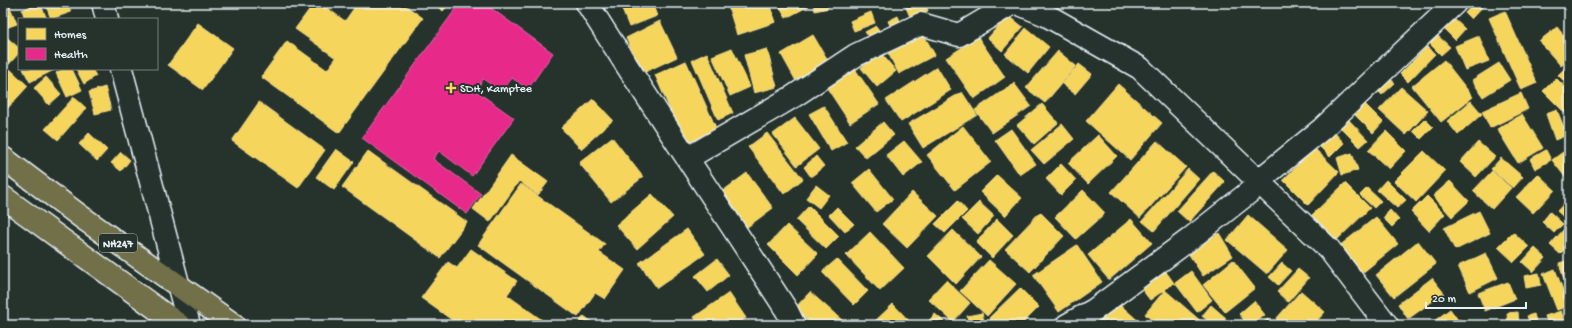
<svg xmlns="http://www.w3.org/2000/svg" width="1572" height="328" viewBox="0 0 1572 328" font-family="'Gochi Hand',sans-serif">
  <rect width="100%" height="100%" fill="#26332d"/>
  <filter id="ink" filterUnits="userSpaceOnUse"><feTurbulence type="fractalNoise" baseFrequency=".025" numOctaves="2"/><feDisplacementMap in="SourceGraphic" scale="8" xChannelSelector="R" yChannelSelector="G"/><feConvolveMatrix kernelMatrix="1 2 1 2 8 2 1 2 1" color-interpolation-filters="sRGB"/></filter>
  <g filter="url(#ink)">
    <g fill="#f6d55c" stroke="#f2dd8b">
      <polygon points="39,3 40,3 47,19 25,19 22,10"/>
      <polygon points="54,3 68,3 71,12 51,19 46,6"/>
      <polygon points="314,3 320,3 345,21 354,8 347,3 402,3 423,18 339,133 261,77 287,41 327,70 336,58 295,29"/>
      <polygon points="434,3 450,3 443,11"/>
      <polygon points="631,3 652,3 657,16 629,27 621,7"/>
      <polygon points="727,3 769,3 776,22 737,35"/>
      <polygon points="777,3 807,3 809,6 786,18"/>
      <polygon points="813,3 826,3 828,8 815,11"/>
      <polygon points="904,3 925,3 928,11 911,19"/>
      <polygon points="1474,3 1486,3 1471,19 1465,13"/>
      <polygon points="10,7 17,24 3,29 3,10"/>
      <polygon points="1505,11 1537,83 1521,90 1489,18"/>
      <polygon points="871,12 875,23 854,31 850,21"/>
      <polygon points="1008,15 1023,27 1002,51 988,38"/>
      <polygon points="898,16 902,26 892,30 888,21"/>
      <polygon points="1454,19 1465,29 1455,40 1444,29"/>
      <polygon points="660,21 677,57 643,73 626,38"/>
      <polygon points="198,23 233,48 203,90 168,65"/>
      <polygon points="876,26 882,34 871,40 865,32"/>
      <polygon points="1557,27 1569,42 1569,59 1561,66 1539,41"/>
      <polygon points="1026,28 1049,47 1028,73 1005,54"/>
      <polygon points="921,30 935,55 899,74 886,49"/>
      <polygon points="3,34 19,48 19,53 3,71"/>
      <polygon points="813,35 829,62 796,81 781,54"/>
      <polygon points="1437,35 1450,47 1441,55 1429,43"/>
      <polygon points="1479,36 1489,61 1465,70 1455,46"/>
      <polygon points="978,37 1005,77 974,99 946,58"/>
      <polygon points="1427,47 1435,54 1408,82 1400,74"/>
      <polygon points="732,48 750,87 730,96 712,56"/>
      <polygon points="767,49 777,87 754,93 744,55"/>
      <polygon points="1058,51 1076,66 1045,103 1026,88"/>
      <polygon points="880,52 896,71 877,87 861,68"/>
      <polygon points="707,53 733,113 718,120 692,60"/>
      <polygon points="1444,60 1473,97 1441,122 1412,86"/>
      <polygon points="686,61 717,130 685,144 655,75"/>
      <polygon points="1499,63 1510,80 1483,97 1472,80"/>
      <polygon points="1079,64 1092,74 1075,94 1062,84"/>
      <polygon points="937,67 951,90 901,122 886,100"/>
      <polygon points="1565,68 1569,72 1569,86 1558,75"/>
      <polygon points="10,69 28,86 5,111 3,109 3,76"/>
      <polygon points="23,69 56,69 30,82"/>
      <polygon points="63,69 72,69 82,90 67,97 56,73"/>
      <polygon points="76,69 92,69 96,76 84,84"/>
      <polygon points="855,69 879,104 850,123 827,88"/>
      <polygon points="1387,76 1395,83 1382,95 1375,88"/>
      <polygon points="46,77 61,94 49,105 34,88"/>
      <polygon points="1556,78 1569,91 1569,117 1543,91"/>
      <polygon points="1014,83 1031,106 992,133 975,110"/>
      <polygon points="1118,84 1162,123 1130,160 1086,121"/>
      <polygon points="105,87 111,110 95,114 89,92"/>
      <polygon points="1401,87 1428,111 1406,135 1379,110"/>
      <polygon points="962,92 977,115 923,148 908,124"/>
      <polygon points="1521,93 1528,109 1490,128 1482,111"/>
      <polygon points="74,97 86,108 58,140 45,129"/>
      <polygon points="593,99 613,120 581,149 561,128"/>
      <polygon points="1471,101 1482,114 1458,135 1447,121"/>
      <polygon points="259,102 325,150 298,188 232,141"/>
      <polygon points="1363,102 1383,122 1373,133 1353,113"/>
      <polygon points="1042,104 1058,123 1034,144 1017,125"/>
      <polygon points="824,106 847,142 831,151 809,114"/>
      <polygon points="1557,110 1567,135 1555,140 1546,114"/>
      <polygon points="1522,114 1543,148 1518,163 1497,129"/>
      <polygon points="795,118 819,149 797,166 773,134"/>
      <polygon points="1347,118 1368,140 1360,147 1339,126"/>
      <polygon points="1425,119 1433,127 1421,139 1413,131"/>
      <polygon points="883,122 894,135 866,158 855,146"/>
      <polygon points="1062,124 1074,139 1044,164 1031,150"/>
      <polygon points="963,126 991,162 955,190 927,155"/>
      <polygon points="1011,129 1036,164 1020,175 995,140"/>
      <polygon points="1333,131 1344,143 1330,157 1318,145"/>
      <polygon points="1386,131 1406,151 1389,169 1368,150"/>
      <polygon points="89,133 107,150 97,161 79,144"/>
      <polygon points="767,133 803,179 784,194 748,147"/>
      <polygon points="1098,135 1117,156 1088,184 1068,163"/>
      <polygon points="612,137 643,177 611,202 579,163"/>
      <polygon points="904,141 922,162 903,177 886,155"/>
      <polygon points="1157,141 1186,167 1140,218 1111,192"/>
      <polygon points="1478,142 1495,157 1476,177 1460,162"/>
      <polygon points="1314,148 1339,172 1308,205 1283,180"/>
      <polygon points="336,149 354,162 334,190 316,177"/>
      <polygon points="1546,150 1551,160 1535,169 1530,159"/>
      <polygon points="368,151 467,222 440,258 342,187"/>
      <polygon points="1424,151 1445,171 1416,202 1394,181"/>
      <polygon points="121,152 130,160 121,171 111,163"/>
      <polygon points="1563,152 1569,161 1569,182 1552,160"/>
      <polygon points="1352,153 1358,170 1342,175 1337,158"/>
      <polygon points="511,155 548,182 538,195 519,181 490,222 473,209"/>
      <polygon points="816,156 824,166 811,177 804,167"/>
      <polygon points="1501,158 1523,177 1513,188 1491,169"/>
      <polygon points="1061,164 1076,180 1061,195 1046,179"/>
      <polygon points="869,169 893,199 876,212 852,183"/>
      <polygon points="1188,169 1199,179 1154,231 1142,221"/>
      <polygon points="1213,171 1225,182 1189,222 1177,211"/>
      <polygon points="1492,171 1511,188 1492,209 1473,191"/>
      <polygon points="747,173 773,208 746,228 720,193"/>
      <polygon points="1538,174 1555,190 1533,213 1516,197"/>
      <polygon points="997,175 1022,198 1005,216 980,192"/>
      <polygon points="1386,180 1406,200 1397,208 1377,190"/>
      <polygon points="1450,181 1469,201 1452,217 1433,196"/>
      <polygon points="1345,183 1370,208 1337,240 1312,215"/>
      <polygon points="521,184 605,244 599,252 625,270 605,299 595,293 578,317 478,245"/>
      <polygon points="816,185 829,195 819,208 806,198"/>
      <polygon points="1367,188 1381,201 1374,208 1360,195"/>
      <polygon points="1083,190 1105,213 1076,239 1055,217"/>
      <polygon points="912,192 938,216 907,248 882,224"/>
      <polygon points="652,194 673,217 637,249 616,225"/>
      <polygon points="1427,196 1445,214 1429,231 1411,212"/>
      <polygon points="1569,198 1569,222 1557,211"/>
      <polygon points="958,201 967,211 945,233 935,224"/>
      <polygon points="979,202 994,216 978,234 962,219"/>
      <polygon points="809,206 839,236 826,249 796,220"/>
      <polygon points="837,207 854,224 845,232 829,215"/>
      <polygon points="1390,210 1399,220 1392,227 1383,218"/>
      <polygon points="1479,211 1490,233 1455,250 1444,228"/>
      <polygon points="1040,212 1064,236 1030,272 1005,249"/>
      <polygon points="1550,212 1563,224 1554,233 1542,222"/>
      <polygon points="1248,215 1288,250 1267,274 1227,240"/>
      <polygon points="1376,217 1398,244 1361,274 1338,247"/>
      <polygon points="997,219 1013,235 992,258 976,242"/>
      <polygon points="1131,219 1152,243 1109,280 1088,255"/>
      <polygon points="787,225 818,254 798,275 768,245"/>
      <polygon points="687,229 705,254 657,288 639,263"/>
      <polygon points="1564,229 1569,233 1569,245 1560,254 1550,245"/>
      <polygon points="953,230 981,257 956,284 928,256"/>
      <polygon points="870,232 904,268 880,291 846,255"/>
      <polygon points="1513,232 1529,247 1514,262 1498,247"/>
      <polygon points="1219,233 1233,256 1203,276 1188,253"/>
      <polygon points="1418,241 1436,264 1394,297 1376,275"/>
      <polygon points="1077,245 1102,282 1059,312 1033,275"/>
      <polygon points="1535,248 1546,258 1533,272 1522,262"/>
      <polygon points="471,249 517,281 507,295 549,325 459,325 421,298 448,262 457,268"/>
      <polygon points="1486,253 1498,278 1470,292 1458,266"/>
      <polygon points="717,259 729,275 708,292 695,276"/>
      <polygon points="837,259 868,291 854,305 822,272"/>
      <polygon points="989,260 1016,284 987,316 960,291"/>
      <polygon points="1233,260 1255,288 1225,312 1203,285"/>
      <polygon points="1569,260 1569,296 1559,263"/>
      <polygon points="1282,263 1291,271 1278,285 1269,277"/>
      <polygon points="1164,269 1174,283 1150,300 1140,287"/>
      <polygon points="1298,269 1309,278 1288,302 1277,292"/>
      <polygon points="1555,269 1569,306 1557,310 1543,274"/>
      <polygon points="1191,271 1212,300 1197,312 1175,283"/>
      <polygon points="1539,273 1541,285 1526,288 1524,276"/>
      <polygon points="1432,278 1444,293 1408,319 1398,304"/>
      <polygon points="946,280 970,303 953,322 928,299"/>
      <polygon points="1508,282 1515,299 1485,311 1478,293"/>
      <polygon points="1020,288 1039,307 1021,325 996,325 989,318"/>
      <polygon points="1165,290 1203,323 1201,325 1157,325 1145,314"/>
      <polygon points="1301,291 1325,312 1313,325 1283,325 1276,319"/>
      <polygon points="810,292 843,321 840,325 813,325 794,309"/>
      <polygon points="729,293 746,318 735,325 699,325 694,317"/>
      <polygon points="1116,301 1143,325 1095,325"/>
      <polygon points="1254,301 1265,315 1252,325 1248,325 1239,314"/>
      <polygon points="893,304 913,325 871,325"/>
      <polygon points="1211,305 1226,318 1219,325 1213,325 1202,316"/>
      <polygon points="1450,309 1458,320 1451,325 1429,325"/>
      <polygon points="1561,311 1566,325 1548,325 1545,316"/>
      <polygon points="1518,312 1519,325 1508,325 1507,313"/>
      <polygon points="982,313 985,325 969,325 967,316"/>
      <polygon points="935,314 948,325 925,325"/>
      <polygon points="1534,314 1537,325 1530,325 1527,316"/>
      <polygon points="584,316 596,325 577,325"/>
      <polygon points="1268,319 1272,325 1259,325"/>
      <polygon points="1460,319 1465,325 1453,325"/>
    </g>
    <polygon fill="#e7298a" stroke="#e765ab" points="460,3 484,3 553,53 528,89 512,78 502,92 483,79 476,91 514,118 472,176 439,151 433,159 481,194 467,214 362,138"/>
    <g fill="none" stroke-linecap="round" stroke-linejoin="round">
      <defs>
        <g id="street">
          <polyline points="103,3 107,19"/>
          <path d="M587 3C652 107 721 208 787 311L794 325"/>
          <polyline points="1017,3 1046,15 1140,68 1329,249 1387,325"/>
          <polyline points="121,69 189,325"/>
          <polyline points="688,158 794,96 856,55 921,24 959,35 1013,3"/>
          <polyline points="1067,325 1094,310 1190,239 1252,190 1258,181 1322,129 1455,3"/>
        </g>
        <g id="highway">
          <polyline points="3,158 80,216 234,325"/>
          <polyline points="3,197 179,325"/>
        </g>
      </defs>
      <use href="#street" stroke="#e8f1f8" stroke-width="25"/>
      <use href="#highway" stroke="#e8f1f8" stroke-width="25"/>
      <use href="#street" stroke="#26332d" stroke-width="22"/>
      <use href="#highway" stroke="#71704a" stroke-width="22"/>
    </g>
  </g>
  <path fill="#ffd166" stroke="#26332d" stroke-width="1.5" d="M449 82h4v4h4v4h-4v4h-4v-4h-4v-4h4z"/>
  <g text-anchor="middle" stroke-width="4" stroke-linejoin="round" paint-order="stroke">
    <rect fill="#26332d" stroke="#aeb8bb" stroke-width="1" x="99" y="234" width="38" height="18" rx="3"/>
    <g font-size="11" font-weight="bold" fill="#e8f1f8">
      <text x="118" y="247">NH247</text>
    </g>
    <g font-size="12" fill="#e8f1f8" stroke="#26332d" text-anchor="start">
      <text x="460" y="92">SDH, Kamptee</text>
    </g>
  </g>
  <rect width="1572" height="328" fill="none" stroke="#26332d" stroke-width="16"/>
  <rect x="8" y="8" width="1556" height="312" fill="none" stroke="#e8f1f8" stroke-width="1.5" filter="url(#ink)"/>
  <rect x="18" y="18" width="140" height="52" fill="#26332d" stroke="#747f7e"/>
  <rect x="26" y="28" width="20" height="12" fill="#f6d55c" stroke="#747f7e"/>
  <text x="54" y="38" font-size="12" fill="#e8f1f8">Homes</text>
  <rect x="26" y="48" width="20" height="12" fill="#e7298a" stroke="#747f7e"/>
  <text x="54" y="58" font-size="12" fill="#e8f1f8">Health</text>
  <path d="M1426 302v6h100v-6" fill="none" stroke="#e8f1f8" stroke-width="2"/>
  <text x="1432" y="302" font-size="12" fill="#e8f1f8" stroke="#26332d" stroke-width="3" paint-order="stroke">20 m</text>
</svg>
